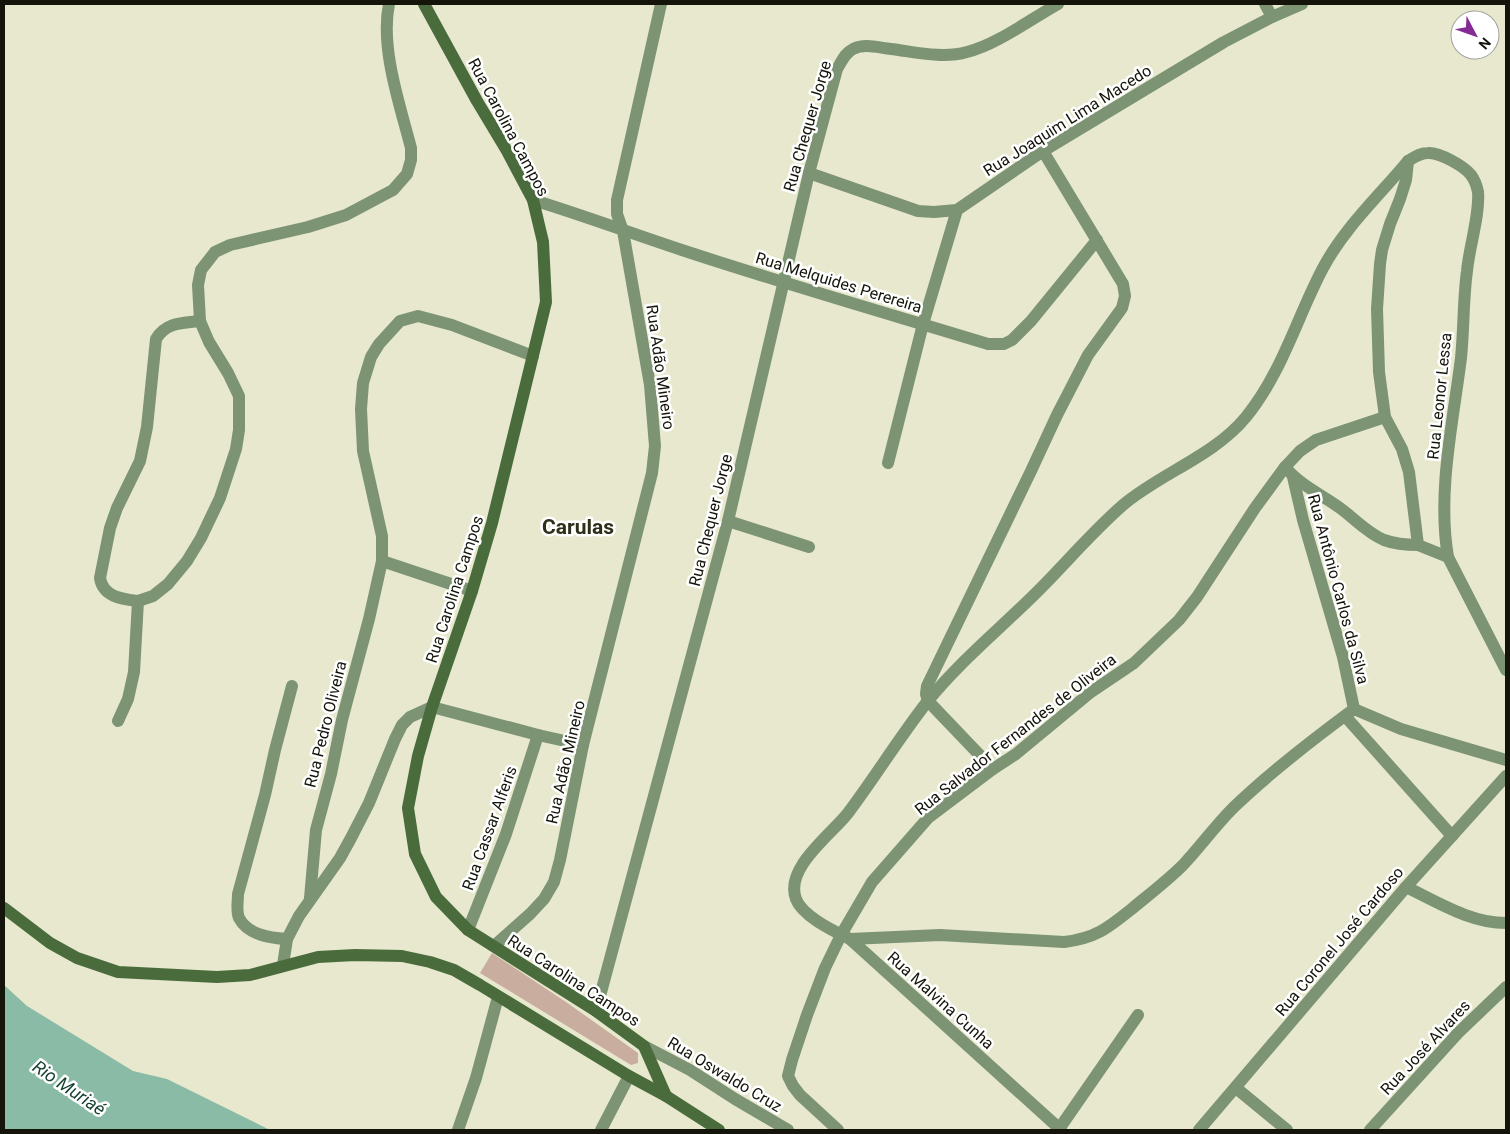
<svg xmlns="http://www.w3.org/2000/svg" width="1510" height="1134" viewBox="0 0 1510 1134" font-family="Roboto,sans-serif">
  <rect width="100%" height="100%" fill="#e7e8cd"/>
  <polygon fill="#c9ad9f" points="492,953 566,1002 638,1053 638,1063 631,1065 480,973"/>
  <polygon fill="#89bba6" points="4,985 27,1006 133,1071 167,1079 270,1130 4,1130"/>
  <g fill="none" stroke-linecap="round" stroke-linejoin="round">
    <g stroke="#7c9474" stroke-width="12">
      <polyline points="1265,4 1272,17"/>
      <polyline points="1408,161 1406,180 1400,199 1390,224 1382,250 1380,264 1377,309 1379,372 1385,417 1402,449 1409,472 1418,545 1448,557"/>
      <polyline points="809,173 918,211 934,212 957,210"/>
      <path d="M533 200C586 216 638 236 691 253 789 285 889 314 988 344H1004L1012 340 1031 321 1097 240"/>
      <path d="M1385 417 1316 440 1300 451 1285 467C1300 485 1322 495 1340 508 1355 519 1367 533 1384 540 1395 544 1407 545 1418 545"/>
      <polyline points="888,463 923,324 957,210 1043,151 1224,42 1272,17 1302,4"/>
      <polyline points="1293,477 1303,520 1343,657 1354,709"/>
      <polyline points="728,521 809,547"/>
      <polyline points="382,561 472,591"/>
      <path d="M138 601C122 599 103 597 100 578L110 528 117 508 140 461 147 427 156 339C166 322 183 323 200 321"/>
      <polyline points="1345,716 1452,836"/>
      <path d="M118 721 128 699 134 672 138 601 153 596 168 584 187 561 201 538 220 498 236 449 239 430V396L228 373 209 342 200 321 198 285 201 270 215 252 230 245 308 227 346 215 393 190 407 174 411 160V148C400 105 380 48 389 4"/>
      <polyline points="993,769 928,701 926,694 927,686 1031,471 1057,415 1088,355 1122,308 1125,296 1123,284 1043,151"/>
      <path d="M1406 887C1438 902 1470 923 1506 923"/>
      <polyline points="310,898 316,830 331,774 342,720 369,619 382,561 382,536 363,451 361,409 363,383 371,357 379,344 400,321 418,316 452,325 533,356"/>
      <polyline points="468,930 506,834 538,735"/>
      <path d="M287 939C270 938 248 935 239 918 236 911 238 902 238 894L265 795 275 750 292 686"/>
      <path d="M850 939 940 935 1064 942C1097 938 1109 927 1134 907 1151 893 1168 880 1183 865 1200 847 1215 826 1233 808 1270 772 1312 740 1354 709L1401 729 1506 760"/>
      <polyline points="494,946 530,914 544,899 554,882 560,860 583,745 652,473 655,446 650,385 623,231 617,214 617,200 661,4"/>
      <polyline points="283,965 287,939 299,916 340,858 351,838 369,803 395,739 402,725 410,717 432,707 538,735 583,745"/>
      <path d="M596 1011 728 521 809 173 837 69C842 61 845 53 853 49 865 43 879 48 891 49 915 52 943 59 967 52 996 45 1031 19 1058 4"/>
      <polyline points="644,1046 690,1070 735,1099 788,1130"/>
      <polyline points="1236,1088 1287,1130"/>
      <polyline points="1059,1129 1138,1015"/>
      <polyline points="458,1130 476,1078 498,997"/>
      <polyline points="601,1130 629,1076"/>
      <polyline points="838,1130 800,1095 793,1086 788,1076 792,1060 807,1015 825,968 841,935 872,882 928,818 993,769 1016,754 1091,692 1134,663 1179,620 1197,597 1255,508 1285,467"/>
      <path d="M1061 1130 850 939C834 931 802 916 796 899 784 868 832 834 848 813 875 777 899 738 927 702 960 661 1001 628 1038 591 1067 562 1092 532 1123 505 1161 473 1214 456 1246 417 1282 373 1297 317 1323 268 1345 227 1379 196 1408 161 1415 157 1420 153 1428 153 1439 152 1464 166 1471 175 1474 179 1477 187 1478 192 1480 214 1469 248 1467 271 1463 300 1464 329 1461 358 1453 422 1437 493 1448 557L1506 670"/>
      <polyline points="1199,1130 1406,887 1506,776"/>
      <polyline points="1370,1130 1458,1033 1506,987"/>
    </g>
    <g stroke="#4a6c3d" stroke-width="12">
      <polyline points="424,4 477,101 507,151 533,200 543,242 546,302 492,523 472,591 432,707 418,756 408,808 415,854 436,897 468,930 596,1011 644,1046 666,1096"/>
      <polyline points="4,908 50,943 77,958 118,972 217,977 250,975 318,957 355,955 402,956 430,962 454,970 480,985 629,1076 666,1096 719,1130"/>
    </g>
  </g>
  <g text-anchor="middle" stroke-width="5" stroke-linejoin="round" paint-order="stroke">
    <g font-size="16" fill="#14140b" stroke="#fff">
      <text transform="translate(1067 120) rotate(-32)" y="6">Rua Joaquim Lima Macedo</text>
      <text transform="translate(807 126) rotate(-74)" y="6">Rua Chequer Jorge</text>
      <text transform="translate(509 127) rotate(62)" y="6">Rua Carolina Campos</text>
      <text transform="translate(839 282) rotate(17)" y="6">Rua Melquides Perereira</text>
      <text transform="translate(661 367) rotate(82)" y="6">Rua Adão Mineiro</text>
      <text transform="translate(1439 396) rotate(-84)" y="6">Rua Leonor Lessa</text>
      <text transform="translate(710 520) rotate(-76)" y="6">Rua Chequer Jorge</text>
      <text transform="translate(454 589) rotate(-72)" y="6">Rua Carolina Campos</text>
      <text transform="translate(1339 589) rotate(75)" y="6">Rua Antônio Carlos da Silva</text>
      <text transform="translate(325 724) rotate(-76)" y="6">Rua Pedro Oliveira</text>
      <text transform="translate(1015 734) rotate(-38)" y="6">Rua Salvador Fernandes de Oliveira</text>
      <text transform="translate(565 762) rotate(-77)" y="6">Rua Adão Mineiro</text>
      <text transform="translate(489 828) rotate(-70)" y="6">Rua Cassar Alferis</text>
      <text transform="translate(1339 941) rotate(-50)" y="6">Rua Coronel José Cardoso</text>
      <text transform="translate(574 980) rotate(33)" y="6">Rua Carolina Campos</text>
      <text transform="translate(941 1000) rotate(42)" y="6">Rua Malvina Cunha</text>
      <text transform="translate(1425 1047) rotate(-47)" y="6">Rua José Alvares</text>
      <text transform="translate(725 1074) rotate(31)" y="6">Rua Oswaldo Cruz</text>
    </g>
    <g font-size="18" font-style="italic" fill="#143f30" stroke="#fff">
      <text transform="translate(69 1088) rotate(34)" y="6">Rio Muriaé</text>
    </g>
    <g font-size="21" font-weight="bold" fill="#2e2e19" stroke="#fff">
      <text x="578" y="534">Carulas</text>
    </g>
  </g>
  <rect width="1510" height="1134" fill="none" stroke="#14140b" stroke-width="10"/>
  <g transform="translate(1475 35) rotate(131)"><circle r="24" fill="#ffffff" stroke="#a1a19d"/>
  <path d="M0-4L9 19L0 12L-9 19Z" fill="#852995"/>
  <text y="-8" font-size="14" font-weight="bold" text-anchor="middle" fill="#14140b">N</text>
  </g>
</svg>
